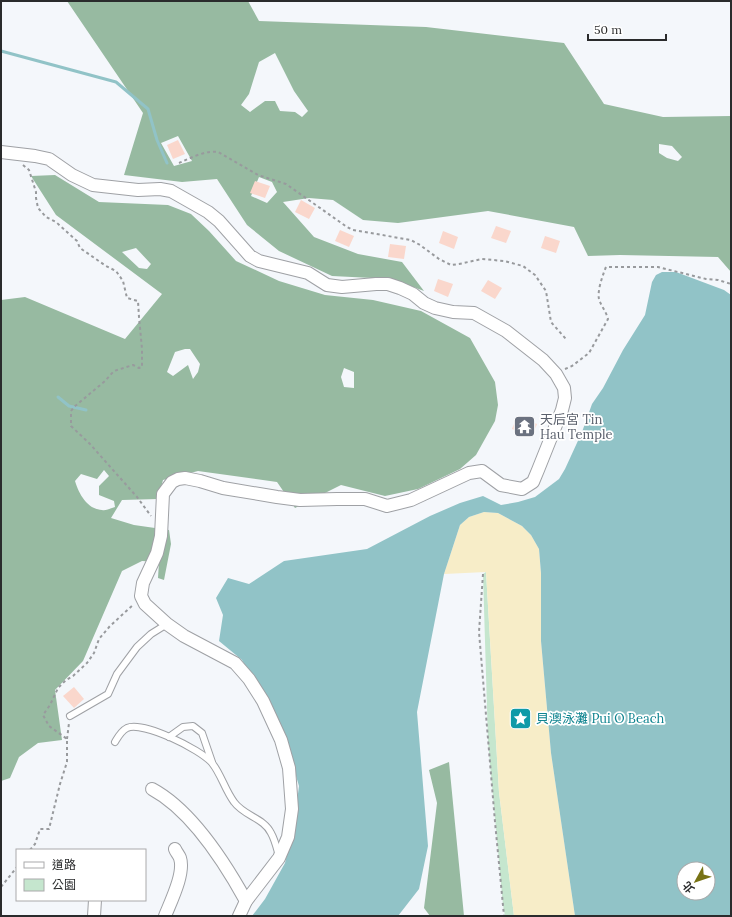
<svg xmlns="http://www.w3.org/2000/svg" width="732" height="917" viewBox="0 0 732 917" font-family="Lora,'Noto Sans TC',serif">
  <rect width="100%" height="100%" fill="#f4f7fb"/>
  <polygon fill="#c5e6ce" points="486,572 499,792 514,916 505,916 503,905 488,742 483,574"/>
  <g fill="#97baa1" fill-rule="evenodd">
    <path d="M67 1H248L259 21 426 27 564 43 604 104 663 117 731 116V272L718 257 620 255 588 256 574 227 488 211 398 223 363 220 333 200 309 198 283 202 314 237 358 254 402 262 424 291 392 279 332 276 279 251 247 225 217 179 182 182 124 175 143 113ZM275 53 294 91 308 111 302 117 295 112 280 111 275 101H265L250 112 241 105 249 94 259 62ZM178 136 192 161 174 166 161 143ZM659 144 672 146 682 157 678 161 667 158 659 153ZM259 177 272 182 277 192 267 203 251 196Z"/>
    <path d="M55 175 99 202 168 205 191 214 209 231 236 261 279 281 325 295 373 300 421 311 470 338 495 382 498 405 495 421 476 455 460 469 418 489 385 496 341 485 295 508 277 482 198 471 163 480 158 499 122 500 111 518 134 525 169 530 171 544 164 580 158 578 159 562 142 561 122 571 83 661 55 690 62 740 38 743 19 757 10 778 1 781V300L25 297 125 339 162 294 56 215 31 176ZM136 248 151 264 147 269 139 268 122 252ZM185 349H190L200 364 198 372 193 379 188 365 173 376 167 372 175 352ZM344 368 354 372V388L344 387 341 377ZM104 470 109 476 99 486V495L114 501 115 507C111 508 106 511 102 510 87 509 79 494 75 481L81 474 97 479Z"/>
    <polygon points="449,762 464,916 430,916 424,908 437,803 429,770"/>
  </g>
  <polygon fill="#f7edc8" points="484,512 498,513 522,526 531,535 539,549 541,573 541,641 551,753 575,916 514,916 499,792 486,572 444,574 460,525 469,517"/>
  <path fill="#91c3c7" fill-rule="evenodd" d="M662 272H676L724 290 731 295V916H575L551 753 541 641V573L539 549 531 535 522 526 498 513 484 512 469 517 460 525 444 574 417 712 428 846 419 889 398 916H252L265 899 285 863 294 824 299 786 285 739 261 694 242 660 219 641 223 615 216 598 228 578 249 584 284 561 367 549 430 516 460 503 483 496 501 505 518 502 535 497 559 479 565 469 582 432 592 404 603 388 623 350 645 315 652 282 656 275ZM684 869H708V893H684Z"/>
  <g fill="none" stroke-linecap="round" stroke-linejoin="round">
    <g stroke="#91c3c7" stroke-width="3">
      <polyline points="1,51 116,82 148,109 157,140 167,163"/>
      <polyline points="58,397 69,406 86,410"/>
    </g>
  </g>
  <g fill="#fad7cc">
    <polygon points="178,140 185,154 173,159 167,145"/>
    <polygon points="255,181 270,186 265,198 250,193"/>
    <polygon points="301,200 315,208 309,219 295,212"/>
    <polygon points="496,226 511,231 506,243 491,238"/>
    <polygon points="340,230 354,236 349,247 335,241"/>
    <polygon points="443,231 458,237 454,249 439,243"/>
    <polygon points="545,236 560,241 556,253 541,248"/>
    <polygon points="390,244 406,246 404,259 388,257"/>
    <polygon points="438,279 453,284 448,297 434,291"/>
    <polygon points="488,280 502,288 495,299 481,291"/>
    <polygon points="517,416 537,424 532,436 512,429"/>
    <polygon points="74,687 84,699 74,708 63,696"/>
  </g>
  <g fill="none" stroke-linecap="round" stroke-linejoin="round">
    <defs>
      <g id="lane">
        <polyline points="70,716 108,694 117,674 137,647 151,634 167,624"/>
        <polyline points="169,737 183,727 193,726 202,733 212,762"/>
        <path d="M115 742C118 737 121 731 127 728 143 721 200 749 212 763 221 774 225 790 234 802 244 816 264 818 271 833 275 840 277 849 279 856"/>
      </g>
      <g id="street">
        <polyline points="1,152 35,156 49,159 72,175 93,185 138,190 160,189 171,191 208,212 219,221 250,256 259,261 308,273 327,285 342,287 376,284 388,284 400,288 413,294 424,303 435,308 453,312 474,313 506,331 543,360 556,374 564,388 565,398 562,410 538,470 533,482 522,489 501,485 482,471 469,473 411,500 387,506 365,499 337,499 300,500 277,497 223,488 200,481 185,478 178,479 172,482 163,494 161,536 157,553 143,583 141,596 145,604 167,624 184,636 235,663 249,679 263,701 281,740 289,768 292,809 288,837 279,858 246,901 239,916"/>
        <path d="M152 789C191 810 225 863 246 901"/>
        <polyline points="94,916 95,900"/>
        <path d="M165 916C171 901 185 873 180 858 179 855 176 852 175 849"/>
      </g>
    </defs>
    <use href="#lane" stroke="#9fa1a5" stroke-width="8"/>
    <use href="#street" stroke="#9fa1a5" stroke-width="14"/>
    <g stroke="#989a9d" stroke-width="2" stroke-dasharray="3 3" stroke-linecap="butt">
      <path d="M179 163C191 158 205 150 218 152L258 175 286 184 347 227 353 230 411 240 420 245 439 259 451 265 459 264 482 259 504 261 523 266 535 275 546 291 551 322 566 339"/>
      <polyline points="23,165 29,170 36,192 36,198 38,208 46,217 56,222 77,241 80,248 106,266 116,271 123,281 127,298 138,301 139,317 142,349 142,367 139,368 133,365 114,371 105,381 74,407 71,411 71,426 90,444 137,497 151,516"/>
      <path d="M565 369 572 366 589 353 608 319C606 311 601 306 599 299 597 291 603 274 606 267H658L706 279 718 280 731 284"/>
      <polyline points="483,574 479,632 495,822 504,916"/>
      <polyline points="67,739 69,723"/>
      <polyline points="30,850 35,844 40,829 49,829 60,784 67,762 67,739 49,726 43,715 50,705 58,688 66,680 73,676 87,663 94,653 99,639 110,626 134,604"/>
      <polyline points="1,887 17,867"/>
    </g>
    <use href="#lane" stroke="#fff" stroke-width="6"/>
    <use href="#street" stroke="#fff" stroke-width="12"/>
  </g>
  <defs>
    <symbol id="temple-square" viewBox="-11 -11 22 22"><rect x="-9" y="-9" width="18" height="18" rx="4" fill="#6b7280" stroke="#fff"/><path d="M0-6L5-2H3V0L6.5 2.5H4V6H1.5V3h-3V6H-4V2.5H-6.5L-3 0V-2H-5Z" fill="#fff"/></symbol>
    <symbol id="sight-square" viewBox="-11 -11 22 22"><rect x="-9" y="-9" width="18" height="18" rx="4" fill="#0f9aa8" stroke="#fff"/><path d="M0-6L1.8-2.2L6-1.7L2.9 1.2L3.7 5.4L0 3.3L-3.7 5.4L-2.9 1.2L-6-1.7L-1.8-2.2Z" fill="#fff"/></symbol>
  </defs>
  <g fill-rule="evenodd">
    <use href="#temple-square" x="512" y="414" width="25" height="25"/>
    <use href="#sight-square" x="508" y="706" width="25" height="25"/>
  </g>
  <g text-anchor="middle" stroke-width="3.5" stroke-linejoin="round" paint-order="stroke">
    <g font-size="13" fill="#5b616d" stroke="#fff" text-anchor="start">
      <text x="540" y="424">天后宮 Tin<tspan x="540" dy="15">Hau Temple</tspan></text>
    </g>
    <g font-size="13" fill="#0d838f" stroke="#fff" text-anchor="start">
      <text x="536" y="723">貝澳泳灘 Pui O Beach</text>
    </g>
  </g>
  <rect width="732" height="917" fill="none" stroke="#2a2b2c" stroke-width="4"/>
  <rect x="16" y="849" width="130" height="52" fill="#ffffff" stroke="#aaaaab"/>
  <rect x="24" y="862" width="20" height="6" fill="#ffffff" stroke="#aaaaab"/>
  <text x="52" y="869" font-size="12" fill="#2a2b2c">道路</text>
  <rect x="24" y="879" width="20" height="12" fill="#c5e6ce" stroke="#aaaaab"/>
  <text x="52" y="889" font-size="12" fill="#2a2b2c">公園</text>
  <g transform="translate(696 881) rotate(230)"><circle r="19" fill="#ffffff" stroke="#aaaaab"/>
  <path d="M0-3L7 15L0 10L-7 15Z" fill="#777214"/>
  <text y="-6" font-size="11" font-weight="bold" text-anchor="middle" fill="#2a2b2c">北</text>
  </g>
  <path d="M588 34v6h78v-6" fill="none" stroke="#2a2b2c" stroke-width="2"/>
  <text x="594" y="34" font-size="12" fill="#2a2b2c" stroke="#ffffff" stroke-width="3" paint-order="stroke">50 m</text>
</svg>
